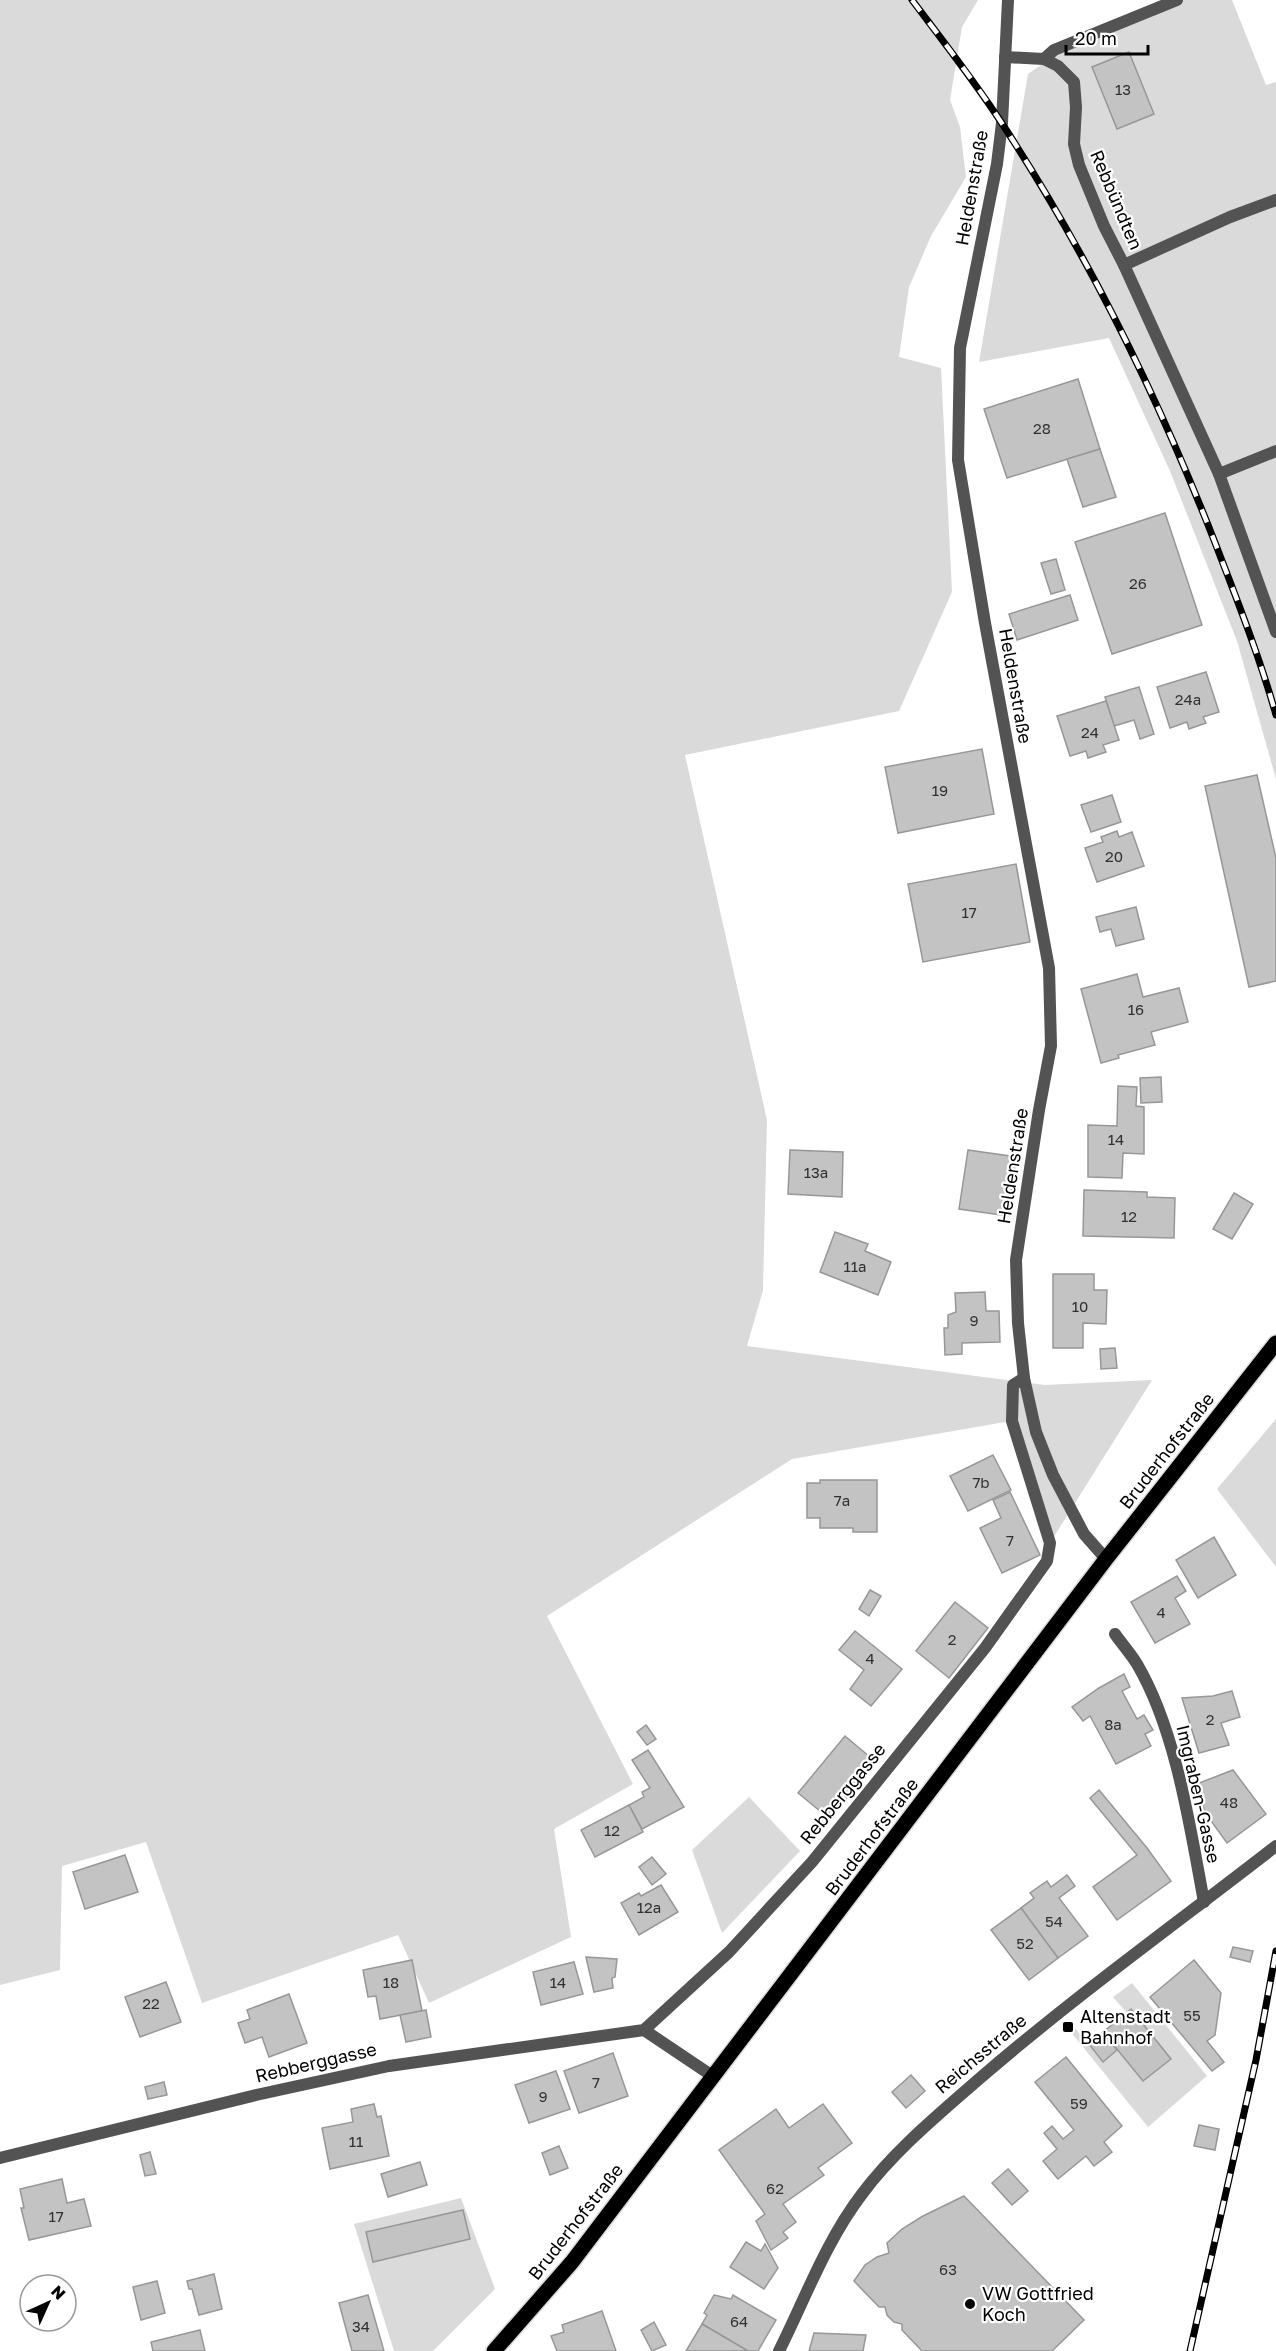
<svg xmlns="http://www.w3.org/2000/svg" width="1276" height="2351" viewBox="0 0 1276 2351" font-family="'Golos Text',sans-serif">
  <rect width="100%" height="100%" fill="#fff"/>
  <g fill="#dadada">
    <polygon points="0,0 978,0 962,27 950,100 960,127 966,177 931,236 909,287 899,357 941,368 952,592 899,711 685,755 767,1120 763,1290 747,1346 1045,1385 1152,1380 1050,1543 1011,1421 792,1459 547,1616 633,1784 554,1829 571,1937 429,2003 398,1935 202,2003 146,1842 62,1866 60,1970 0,1985"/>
    <polygon points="1177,0 1232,0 1266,85 1276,82 1276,779 1237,641 1170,471 1109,338 979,362 1028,74 1073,43"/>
    <polygon points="1276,1419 1276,1567 1217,1489"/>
    <polygon points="749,1797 800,1851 722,1933 692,1850"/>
    <polygon points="1132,1983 1207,2076 1148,2127 1070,2031 1076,2029 1103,2062 1117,2050 1143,2081 1171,2059 1131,2009 1127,2013 1113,1997"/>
    <polygon points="461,2198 495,2289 433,2351 394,2351 354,2224"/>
  </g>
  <g fill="#c3c3c3" stroke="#979797" stroke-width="1.5">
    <polygon points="1129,52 1154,114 1117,129 1092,67"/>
    <polygon points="1078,379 1100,449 1007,478 984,409"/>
    <polygon points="1100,449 1116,497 1083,507 1067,459"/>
    <polygon points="1165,513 1202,625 1112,654 1075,542"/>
    <polygon points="1056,559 1065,590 1051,594 1041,563"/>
    <polygon points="1070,595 1078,620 1017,640 1009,614"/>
    <polygon points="1206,672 1219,712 1203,717 1206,723 1189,729 1187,722 1170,728 1157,687"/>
    <polygon points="1139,687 1154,734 1140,739 1134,720 1114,726 1105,697"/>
    <polygon points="1106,701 1119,740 1103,745 1106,752 1088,758 1086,751 1070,756 1057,716"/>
    <polygon points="982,749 994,814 898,833 885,767"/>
    <polygon points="1257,775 1276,858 1276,981 1249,987 1205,786"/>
    <polygon points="1112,795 1121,822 1091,832 1081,805"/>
    <polygon points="1117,831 1119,837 1132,832 1144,866 1097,882 1085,848 1103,842 1101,837"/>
    <polygon points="1016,864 1030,942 923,962 908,884"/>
    <polygon points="1136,907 1144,939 1116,946 1111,929 1100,932 1096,917"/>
    <polygon points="1137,974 1143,997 1179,988 1188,1022 1151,1032 1155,1045 1118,1055 1119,1058 1101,1063 1081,989"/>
    <polygon points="1161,1077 1162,1102 1141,1103 1140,1078"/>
    <polygon points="1118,1086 1137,1087 1136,1106 1144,1107 1144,1154 1123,1153 1122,1178 1088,1177 1088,1125 1117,1126"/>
    <polygon points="790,1150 843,1152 842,1197 788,1194"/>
    <polygon points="968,1150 1017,1157 1008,1216 959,1209"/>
    <polygon points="1084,1190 1147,1192 1147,1197 1175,1198 1174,1238 1083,1236"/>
    <polygon points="1234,1193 1253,1204 1232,1239 1213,1229"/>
    <polygon points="835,1232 868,1244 865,1251 891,1262 878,1295 820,1272"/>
    <polygon points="1053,1274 1094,1274 1094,1290 1107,1290 1106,1324 1083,1323 1083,1348 1053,1348"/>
    <polygon points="985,1292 986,1311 999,1311 1000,1342 962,1343 962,1354 945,1355 944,1328 948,1328 948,1315 956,1312 955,1293"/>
    <polygon points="1115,1348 1117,1368 1101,1369 1100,1349"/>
    <polygon points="993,1455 1011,1490 968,1511 950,1476"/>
    <polygon points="820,1480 877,1480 877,1532 853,1532 853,1528 820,1528 820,1518 807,1518 807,1483 820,1483"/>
    <polygon points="1010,1492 1040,1555 1002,1573 980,1528 1001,1518 993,1500"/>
    <polygon points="1214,1537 1236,1575 1198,1598 1176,1560"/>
    <polygon points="1177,1576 1186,1591 1175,1598 1190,1624 1155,1643 1131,1602"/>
    <polygon points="870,1590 881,1596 869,1616 859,1609"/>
    <polygon points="955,1602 988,1628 949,1678 916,1651"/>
    <polygon points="855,1631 902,1669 871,1706 850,1689 864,1670 839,1650"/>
    <polygon points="1124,1674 1130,1687 1122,1691 1137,1719 1144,1715 1153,1730 1145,1734 1151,1746 1116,1764 1090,1716 1083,1721 1072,1707 1099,1688"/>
    <polygon points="1232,1691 1240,1717 1221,1723 1229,1745 1199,1753 1182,1698 1213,1696"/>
    <polygon points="646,1725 656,1739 647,1745 637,1732"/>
    <polygon points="845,1736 876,1762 841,1805 838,1802 826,1816 798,1793"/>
    <polygon points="648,1750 684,1807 642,1829 629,1805 644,1797 642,1792 650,1788 632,1760"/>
    <polygon points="1233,1770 1266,1814 1227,1843 1206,1814 1194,1785"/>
    <polygon points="1099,1790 1147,1848 1171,1881 1117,1920 1093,1887 1137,1855 1090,1798"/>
    <polygon points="629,1805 643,1832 595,1857 581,1830"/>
    <polygon points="125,1855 138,1892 85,1909 73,1872"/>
    <polygon points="652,1857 666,1874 652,1885 639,1867"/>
    <polygon points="1067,1875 1075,1886 1059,1898 1088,1936 1058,1958 1021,1908 1034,1898 1030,1893 1047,1881 1051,1887"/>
    <polygon points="661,1885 678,1912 639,1935 621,1903 639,1893 641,1896"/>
    <polygon points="1021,1908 1058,1958 1029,1980 991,1930"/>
    <polygon points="1233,1947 1253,1951 1250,1962 1230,1957"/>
    <polygon points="586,1957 617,1959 615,1977 612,1978 613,1988 594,1992"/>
    <polygon points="412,1960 422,2011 380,2019 376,1996 368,1997 363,1970"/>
    <polygon points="1194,1960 1221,1993 1215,2035 1207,2041 1224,2062 1212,2071 1150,1997"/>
    <polygon points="574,1962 583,1994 541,2005 533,1972"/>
    <polygon points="166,1982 181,2022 140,2037 125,1997"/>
    <polygon points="289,1994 307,2043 269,2057 262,2037 245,2043 238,2023 250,2019 247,2010"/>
    <polygon points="1131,2009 1171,2059 1143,2081 1103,2032"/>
    <polygon points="426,2010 431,2037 406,2042 400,2015"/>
    <polygon points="1103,2032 1117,2050 1103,2062 1088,2043"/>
    <polygon points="613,2053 628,2096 579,2113 564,2071"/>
    <polygon points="1066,2057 1122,2126 1104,2142 1112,2152 1094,2166 1086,2156 1058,2179 1043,2161 1057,2149 1044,2133 1052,2126 1063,2139 1074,2130 1035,2082"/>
    <polygon points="556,2071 570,2109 529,2123 515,2085"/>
    <polygon points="911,2075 925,2091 906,2108 892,2092"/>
    <polygon points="164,2082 167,2095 148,2099 145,2087"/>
    <polygon points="374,2104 377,2117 381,2116 389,2156 330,2169 322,2128 353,2122 351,2109"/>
    <polygon points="823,2104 852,2143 818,2168 824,2175 783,2204 796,2222 783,2232 788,2238 771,2250 756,2221 765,2214 719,2150 776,2109 789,2128"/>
    <polygon points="1199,2125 1219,2129 1215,2150 1194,2146"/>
    <polygon points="559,2146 568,2168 550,2175 542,2153"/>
    <polygon points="150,2152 156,2174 145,2176 140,2155"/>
    <polygon points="420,2162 427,2185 388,2197 381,2174"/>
    <polygon points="1008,2169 1028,2191 1012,2205 992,2183"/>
    <polygon points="62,2179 67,2203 84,2199 91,2226 29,2240 21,2208 24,2208 20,2189"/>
    <polygon points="964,2196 1084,2320 1052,2351 922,2351 902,2330 902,2324 894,2322 887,2315 885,2307 879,2307 854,2281 865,2265 877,2257 889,2253 887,2243 902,2229 923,2216"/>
    <polygon points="463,2210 470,2239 373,2262 366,2232"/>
    <polygon points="746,2242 761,2251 765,2244 778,2268 764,2289 730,2267"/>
    <polygon points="214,2274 222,2309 199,2315 192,2289 189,2289 187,2281"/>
    <polygon points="157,2281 165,2313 141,2320 133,2287"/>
    <polygon points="368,2295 384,2351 352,2351 339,2303"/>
    <polygon points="714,2295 731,2299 733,2295 776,2320 758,2351 748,2351 702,2324 707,2315 704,2313"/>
    <polygon points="602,2311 616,2351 557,2351 551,2336 564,2332 562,2325"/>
    <polygon points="654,2322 666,2345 652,2351 641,2330"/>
    <polygon points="702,2324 748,2351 686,2351"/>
    <polygon points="200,2330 205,2351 153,2351 151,2342"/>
    <polygon points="814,2333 866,2335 863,2351 809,2351"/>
  </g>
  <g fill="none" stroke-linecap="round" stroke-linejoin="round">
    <defs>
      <polyline id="primary" points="494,2351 572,2262 1106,1559 1276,1343"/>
    </defs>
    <use href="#primary" stroke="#dbdbdb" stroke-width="18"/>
    <g stroke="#535353" stroke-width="12">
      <polyline points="1008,0 1002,123 997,164 960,348 958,460 985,623 1049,968 1051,1046 1039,1110 1016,1260 1018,1323 1024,1378 1036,1432 1053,1475 1084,1534 1106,1559"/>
      <polyline points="1005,57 1044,59 1058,66 1074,82 1076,107 1074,144 1079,165 1104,226 1124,265 1219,474 1276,632"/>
      <polyline points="1044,59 1054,50 1177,0"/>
      <polyline points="1124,265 1230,217 1276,200"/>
      <polyline points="1219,474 1276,451"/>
      <path d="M1115 1634C1122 1644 1131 1654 1137 1664 1176 1730 1190 1827 1204 1902"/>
      <polyline points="644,2030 714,2077"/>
      <polyline points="0,2158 256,2095 389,2066 644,2030 729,1952 812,1862 985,1648 1047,1561 1050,1543 1012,1421 1013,1385 1024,1378"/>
      <path d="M779 2351C805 2299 826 2241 862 2194 894 2151 938 2115 979 2079 1074 1997 1177 1923 1276 1846"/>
    </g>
    <use href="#primary" stroke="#000" stroke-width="15"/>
    <defs>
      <g id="rail">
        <path d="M912 0C943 41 975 82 1003 125 1088 255 1157 395 1214 540 1236 597 1259 655 1276 715"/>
        <polyline points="1190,2351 1256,2060 1276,1951"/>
      </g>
    </defs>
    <use href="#rail" stroke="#000" stroke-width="7"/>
    <use href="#rail" stroke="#fff" stroke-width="4.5" stroke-dasharray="14" stroke-linecap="butt"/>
  </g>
  <g fill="#000" stroke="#fff" stroke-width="2">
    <rect x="1062" y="2021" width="12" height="12" rx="3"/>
    <circle cx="970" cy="2304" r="6"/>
  </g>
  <g text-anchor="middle" stroke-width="4.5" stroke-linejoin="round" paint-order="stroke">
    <g font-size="15" fill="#313131">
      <text x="1123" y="95">13</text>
      <text x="1042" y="434">28</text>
      <text x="1138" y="589">26</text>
      <text x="1188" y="705">24a</text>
      <text x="1090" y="738">24</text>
      <text x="940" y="796">19</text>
      <text x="1114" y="862">20</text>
      <text x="969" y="918">17</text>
      <text x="1136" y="1015">16</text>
      <text x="1116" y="1145">14</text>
      <text x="816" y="1178">13a</text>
      <text x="1129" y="1222">12</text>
      <text x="855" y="1272">11a</text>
      <text x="1080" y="1312">10</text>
      <text x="974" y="1326">9</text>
      <text x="981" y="1488">7b</text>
      <text x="842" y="1506">7a</text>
      <text x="1010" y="1546">7</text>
      <text x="1161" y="1618">4</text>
      <text x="952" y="1645">2</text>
      <text x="870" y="1664">4</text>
      <text x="1210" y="1725">2</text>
      <text x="1113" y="1730">8a</text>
      <text x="1229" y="1808">48</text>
      <text x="612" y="1836">12</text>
      <text x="649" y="1913">12a</text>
      <text x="1054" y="1927">54</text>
      <text x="1025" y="1949">52</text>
      <text x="391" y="1988">18</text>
      <text x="558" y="1988">14</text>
      <text x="151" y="2009">22</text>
      <text x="1192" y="2021">55</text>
      <text x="596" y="2088">7</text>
      <text x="543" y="2102">9</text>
      <text x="1079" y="2109">59</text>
      <text x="356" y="2147">11</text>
      <text x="775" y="2194">62</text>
      <text x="56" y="2222">17</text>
      <text x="948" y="2275">63</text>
      <text x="739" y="2327">64</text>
      <text x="361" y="2332">34</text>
    </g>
    <g font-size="18" fill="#000" stroke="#fff">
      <text transform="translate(972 188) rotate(-80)" y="6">Heldenstraße</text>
      <text transform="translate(1116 200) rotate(67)" y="6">Rebbündten</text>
      <text transform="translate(1015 686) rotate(80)" y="6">Heldenstraße</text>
      <text transform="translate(1013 1166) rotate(-81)" y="6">Heldenstraße</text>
      <text transform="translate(1167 1451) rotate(-52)" y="6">Bruderhofstraße</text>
      <text transform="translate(843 1794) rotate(-51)" y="6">Rebberggasse</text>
      <text transform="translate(1198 1794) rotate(77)" y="6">Imgraben-Gasse</text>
      <text transform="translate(872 1837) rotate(-53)" y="6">Bruderhofstraße</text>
      <text transform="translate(981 2054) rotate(-40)" y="6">Reichsstraße</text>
      <text transform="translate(316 2063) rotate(-13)" y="6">Rebberggasse</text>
      <text transform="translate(576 2222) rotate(-52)" y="6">Bruderhofstraße</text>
    </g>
    <g font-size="18" fill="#000" stroke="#fff" text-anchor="start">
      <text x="1080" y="2023">Altenstadt<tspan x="1080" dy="21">Bahnhof</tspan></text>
      <text x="982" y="2300">VW Gottfried<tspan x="982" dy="21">Koch</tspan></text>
    </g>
  </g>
  <g transform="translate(48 2303) rotate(45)"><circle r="28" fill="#ffffff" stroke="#999999" stroke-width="1.5"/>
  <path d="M0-4.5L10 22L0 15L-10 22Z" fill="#000000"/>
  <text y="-9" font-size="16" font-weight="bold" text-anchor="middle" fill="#000000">N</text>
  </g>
  <path d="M1066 45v9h82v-9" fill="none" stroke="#000000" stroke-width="3"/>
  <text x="1075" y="45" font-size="18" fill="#000000" stroke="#ffffff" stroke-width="4.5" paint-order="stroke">20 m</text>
</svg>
